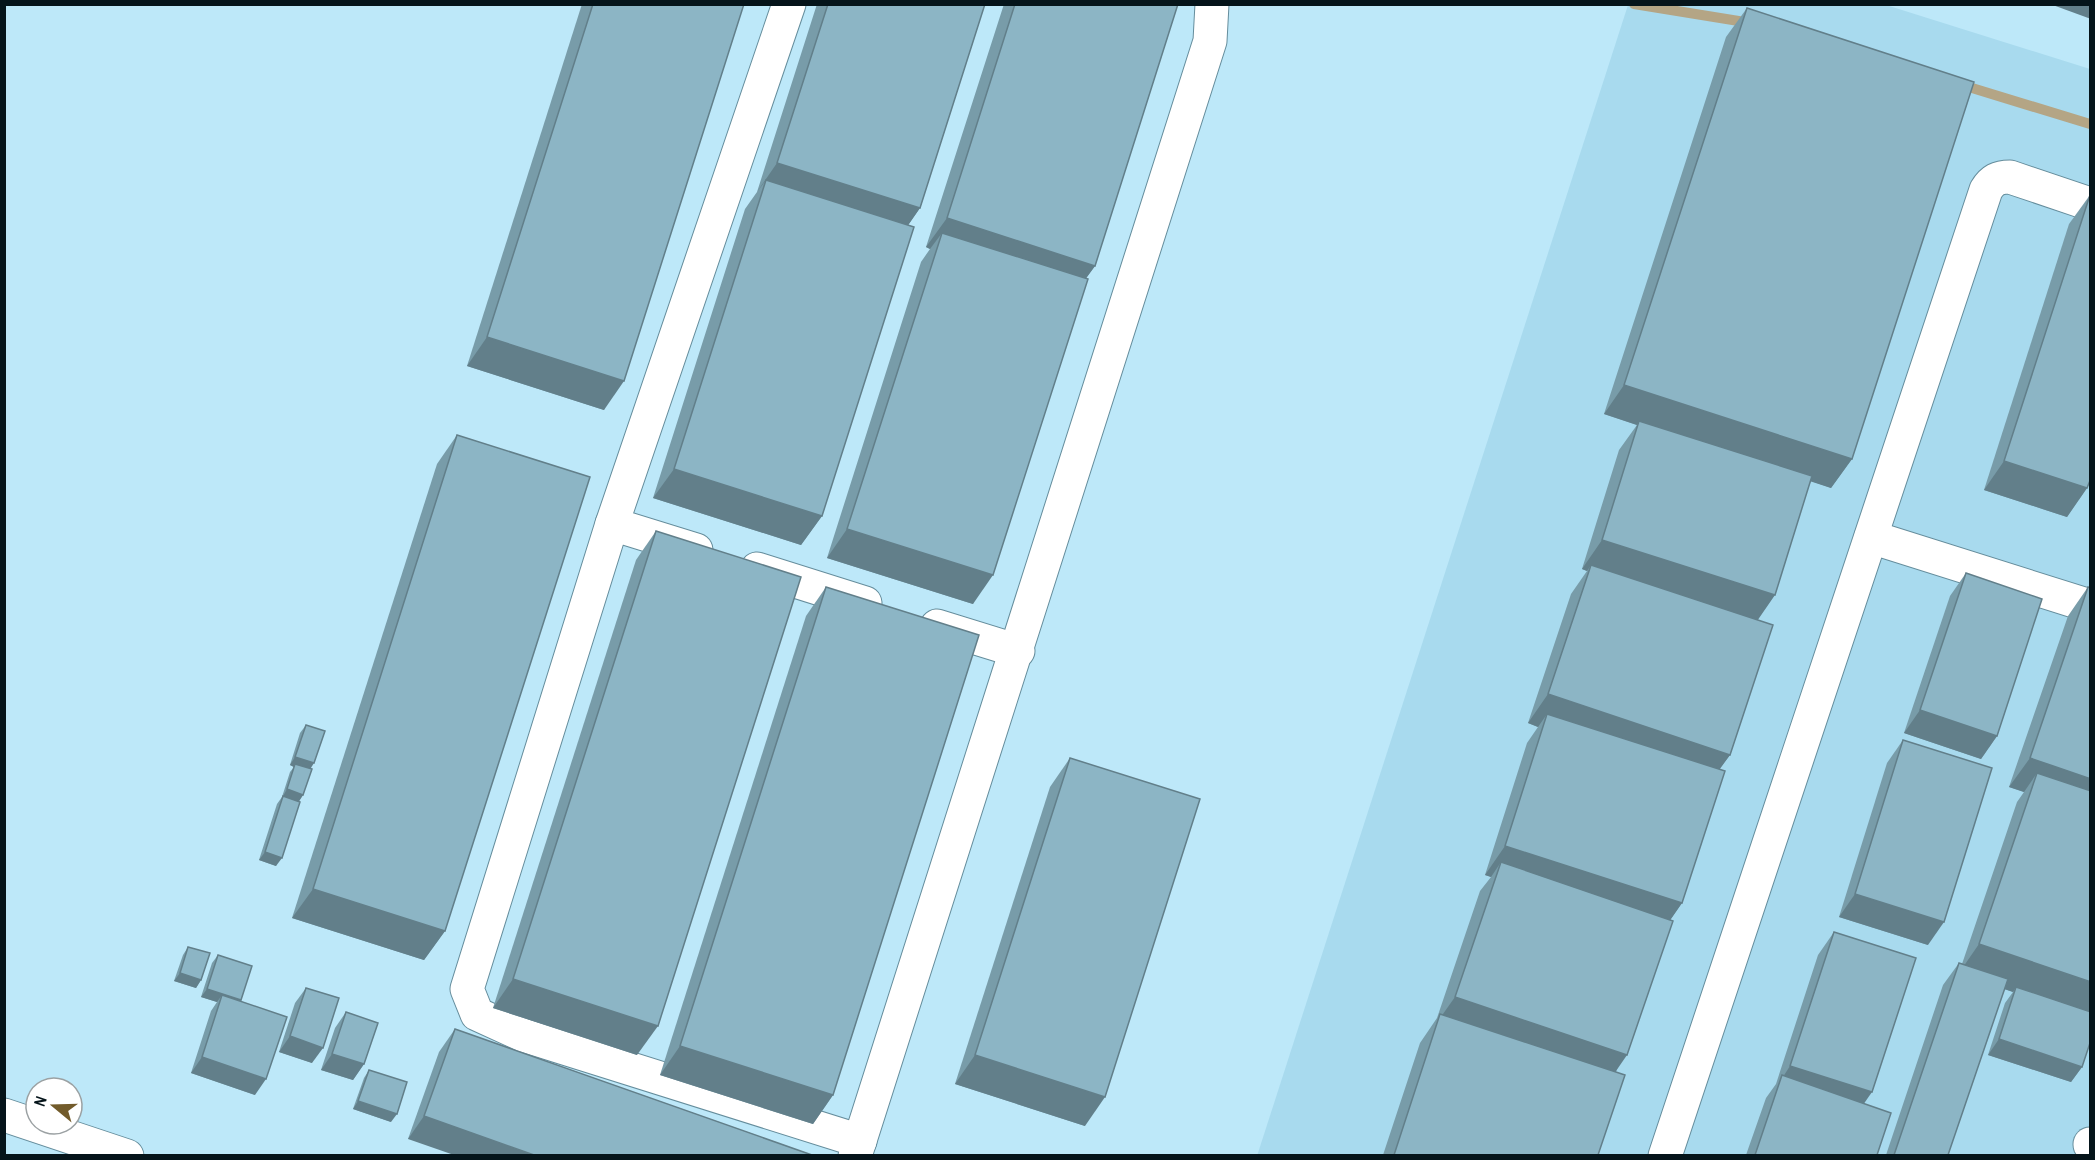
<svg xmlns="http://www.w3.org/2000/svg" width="2095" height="1160" viewBox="0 0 2095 1160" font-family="'Archivo Narrow',sans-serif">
  <rect width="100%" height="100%" fill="#bde8f9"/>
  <polygon fill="#a8daee" points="1628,5 1886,5 2090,69 2090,1155 1257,1156"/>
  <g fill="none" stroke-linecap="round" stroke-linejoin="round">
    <g stroke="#b4a585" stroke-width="10">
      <polyline points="1634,4 1751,23"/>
      <polyline points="1959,84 2090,124"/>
    </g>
    <defs>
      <g id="minor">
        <polyline points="789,4 612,524 467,989 477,1014 523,1035 860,1141"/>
        <polyline points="612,524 696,550"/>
        <polyline points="1871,537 2090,606"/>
        <polyline points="757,569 865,603"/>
        <polyline points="937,626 1018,651"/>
        <polyline points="4,1115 127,1156"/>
        <polyline points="2090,1144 2090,1145"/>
        <polyline points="855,1156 1210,41 1212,4"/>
        <path d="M1665 1156 1986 190C1992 180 1998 177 2010 177L2090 204"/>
      </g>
    </defs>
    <use href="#minor" stroke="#658d9c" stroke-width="35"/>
    <use href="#minor" stroke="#fff" stroke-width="33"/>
  </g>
  <g fill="#789ca9">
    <polygon points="582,4 744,4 604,410 467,366"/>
    <polygon points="817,4 985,4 920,208 908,225 822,516 801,545 653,498 745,209 757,192"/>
    <polygon points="1004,4 1178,4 1095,266 1086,278 973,604 827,558 921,262 930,249 926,247"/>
    <polygon points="1747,8 1852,459 1831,488 1811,481 1757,620 1730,755 1719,769 1682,903 1670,920 1616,1072 1598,1155 1383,1155 1420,1043 1437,1018 1480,891 1491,877 1485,875 1527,743 1538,727 1528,723 1571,594 1587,571 1582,569 1619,450 1637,425 1604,414 1726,37"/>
    <polygon points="2090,195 2087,488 2067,517 1984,490 2069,224"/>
    <polygon points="457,435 445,931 424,960 292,918 437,464"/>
    <polygon points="656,531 637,1055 493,1008 636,560"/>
    <polygon points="1966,573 1997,736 1981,759 1904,733 1950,596"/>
    <polygon points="826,587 833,1095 813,1124 660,1075 806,616"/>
    <polygon points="2088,587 2082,1067 2071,1082 1988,1055 2005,1003 2013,992 2004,989 1948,1155 1886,1155 1943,985 1959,963 1962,964 2017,802 2024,792 2009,787 2068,616"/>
    <polygon points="306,725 310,769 303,795 298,802 276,866 259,860 277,804 282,797 290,772 294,767 290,765 300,733"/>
    <polygon points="1903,740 1928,945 1839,917 1887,763"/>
    <polygon points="1070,758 1085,1126 955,1084 1050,787"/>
    <polygon points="1834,932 1864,1103 1877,1155 1746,1155 1766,1098 1776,1084 1818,955"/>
    <polygon points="188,947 201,980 196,988 174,981 183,955"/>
    <polygon points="218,955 241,1001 255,1095 191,1073 211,1011 217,1002 201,997 212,963"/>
    <polygon points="306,988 312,1063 279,1052 295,1003"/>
    <polygon points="346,1012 364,1064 353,1080 321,1070 335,1028"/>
    <polygon points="455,1029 812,1155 408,1139 439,1052"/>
    <polygon points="369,1070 391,1122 353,1109 364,1078"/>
  </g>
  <g fill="#627f8a">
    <polygon points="2050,4 2091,4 2091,19"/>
    <polygon points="777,163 920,208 900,237 766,180 757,192"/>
    <polygon points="947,218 1095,266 1074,295 942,233 930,249 926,247"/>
    <polygon points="487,337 624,381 604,410 467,366"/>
    <polygon points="1624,385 1852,459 1831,488 1638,425 1639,421 1637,425 1604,414"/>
    <polygon points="2004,461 2087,488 2067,517 1984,490"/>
    <polygon points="674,469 822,516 801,545 653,498"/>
    <polygon points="847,529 993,575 973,604 827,558"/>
    <polygon points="1602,540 1775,595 1755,624 1591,565 1587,571 1582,569"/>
    <polygon points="1548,694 1730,755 1709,784 1547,714 1538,727 1528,723"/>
    <polygon points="1920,710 1997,736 1981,759 1904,733"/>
    <polygon points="295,757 314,763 309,771 295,764 294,767 290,765"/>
    <polygon points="2030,758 2091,779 2091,815 2037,773 2024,792 2009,787"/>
    <polygon points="287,789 303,795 298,803 282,798"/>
    <polygon points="1505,846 1682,903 1662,932 1501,862 1491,877 1485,875"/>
    <polygon points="265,852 282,858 276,866 259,860"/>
    <polygon points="313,889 445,931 424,960 292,918"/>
    <polygon points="1855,894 1944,922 1928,945 1839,917"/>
    <polygon points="1979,944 2091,982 2091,1018 2016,987 2013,992 1959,973"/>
    <polygon points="180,973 201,980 196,988 174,981"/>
    <polygon points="513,979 658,1026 637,1055 493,1008"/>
    <polygon points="207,989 241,1000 236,1008 222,995 217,1002 201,997"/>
    <polygon points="1455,997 1627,1055 1607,1084 1438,1021"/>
    <polygon points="290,1036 323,1048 312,1063 279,1052"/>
    <polygon points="1999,1039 2082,1067 2071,1082 1988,1055"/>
    <polygon points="680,1046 833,1095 813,1124 660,1075"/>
    <polygon points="332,1054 364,1064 353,1080 321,1070"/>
    <polygon points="975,1055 1105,1097 1085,1126 955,1084"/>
    <polygon points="202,1057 266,1079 255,1095 191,1073"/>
    <polygon points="1790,1066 1872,1092 1856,1115 1781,1080"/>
    <polygon points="358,1101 397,1114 391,1122 353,1109"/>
    <polygon points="424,1116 534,1155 454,1155 408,1139"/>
  </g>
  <g fill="#8cb5c5" stroke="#627f8a" stroke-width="1.5">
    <polygon points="593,4 744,4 624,381 487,337"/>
    <polygon points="828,4 985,4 920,208 777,163"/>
    <polygon points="1015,4 1178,4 1095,266 947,218"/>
    <polygon points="1747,8 1974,82 1852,459 1624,385"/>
    <polygon points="766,180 914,227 822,516 674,469"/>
    <polygon points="2091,195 2091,478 2087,488 2004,461 2090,195"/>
    <polygon points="942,233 1088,279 993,575 847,529"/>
    <polygon points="1639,421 1812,476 1775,595 1602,540"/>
    <polygon points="457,435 590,477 445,931 313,889"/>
    <polygon points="656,531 801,577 658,1026 513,979"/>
    <polygon points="1591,565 1773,625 1730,755 1548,694"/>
    <polygon points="1966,573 2042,599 1997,736 1920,710"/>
    <polygon points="826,587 979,635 833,1095 680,1046"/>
    <polygon points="2088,587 2091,588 2091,779 2030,758"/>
    <polygon points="1547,714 1725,771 1682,903 1505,846"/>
    <polygon points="306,725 325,731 314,763 295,757"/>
    <polygon points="1903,740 1992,768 1944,922 1855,894"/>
    <polygon points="1070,758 1200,799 1105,1097 975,1055"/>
    <polygon points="295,764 312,769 303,795 287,789"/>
    <polygon points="2037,773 2091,791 2091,982 1979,944"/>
    <polygon points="283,796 300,802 282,858 265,852"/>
    <polygon points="1501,862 1673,921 1627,1055 1455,997"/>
    <polygon points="1834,932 1916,958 1872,1092 1790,1066"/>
    <polygon points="188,947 210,953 201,980 180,973"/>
    <polygon points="218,955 252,966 241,1000 207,989"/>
    <polygon points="1959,963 2008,979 1948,1155 1894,1155"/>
    <polygon points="2016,987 2091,1012 2091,1040 2082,1067 1999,1039"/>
    <polygon points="306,988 339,998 323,1048 290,1036"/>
    <polygon points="222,995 287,1017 266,1079 202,1057"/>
    <polygon points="346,1012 378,1023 364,1064 332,1054"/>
    <polygon points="1440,1014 1625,1075 1598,1155 1394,1155"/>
    <polygon points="455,1029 812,1155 534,1155 424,1116"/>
    <polygon points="369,1070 407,1082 397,1114 358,1101"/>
    <polygon points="1782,1075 1891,1113 1877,1155 1755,1155"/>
  </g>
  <rect width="2095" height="1160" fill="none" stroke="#05141a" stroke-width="12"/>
  <g transform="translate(54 1106) rotate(289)"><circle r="28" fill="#ffffff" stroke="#9ba1a3" stroke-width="1.5"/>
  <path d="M0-4.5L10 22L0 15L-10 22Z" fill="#725b2b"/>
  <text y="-9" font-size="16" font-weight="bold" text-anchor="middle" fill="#05141a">N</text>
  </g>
</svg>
